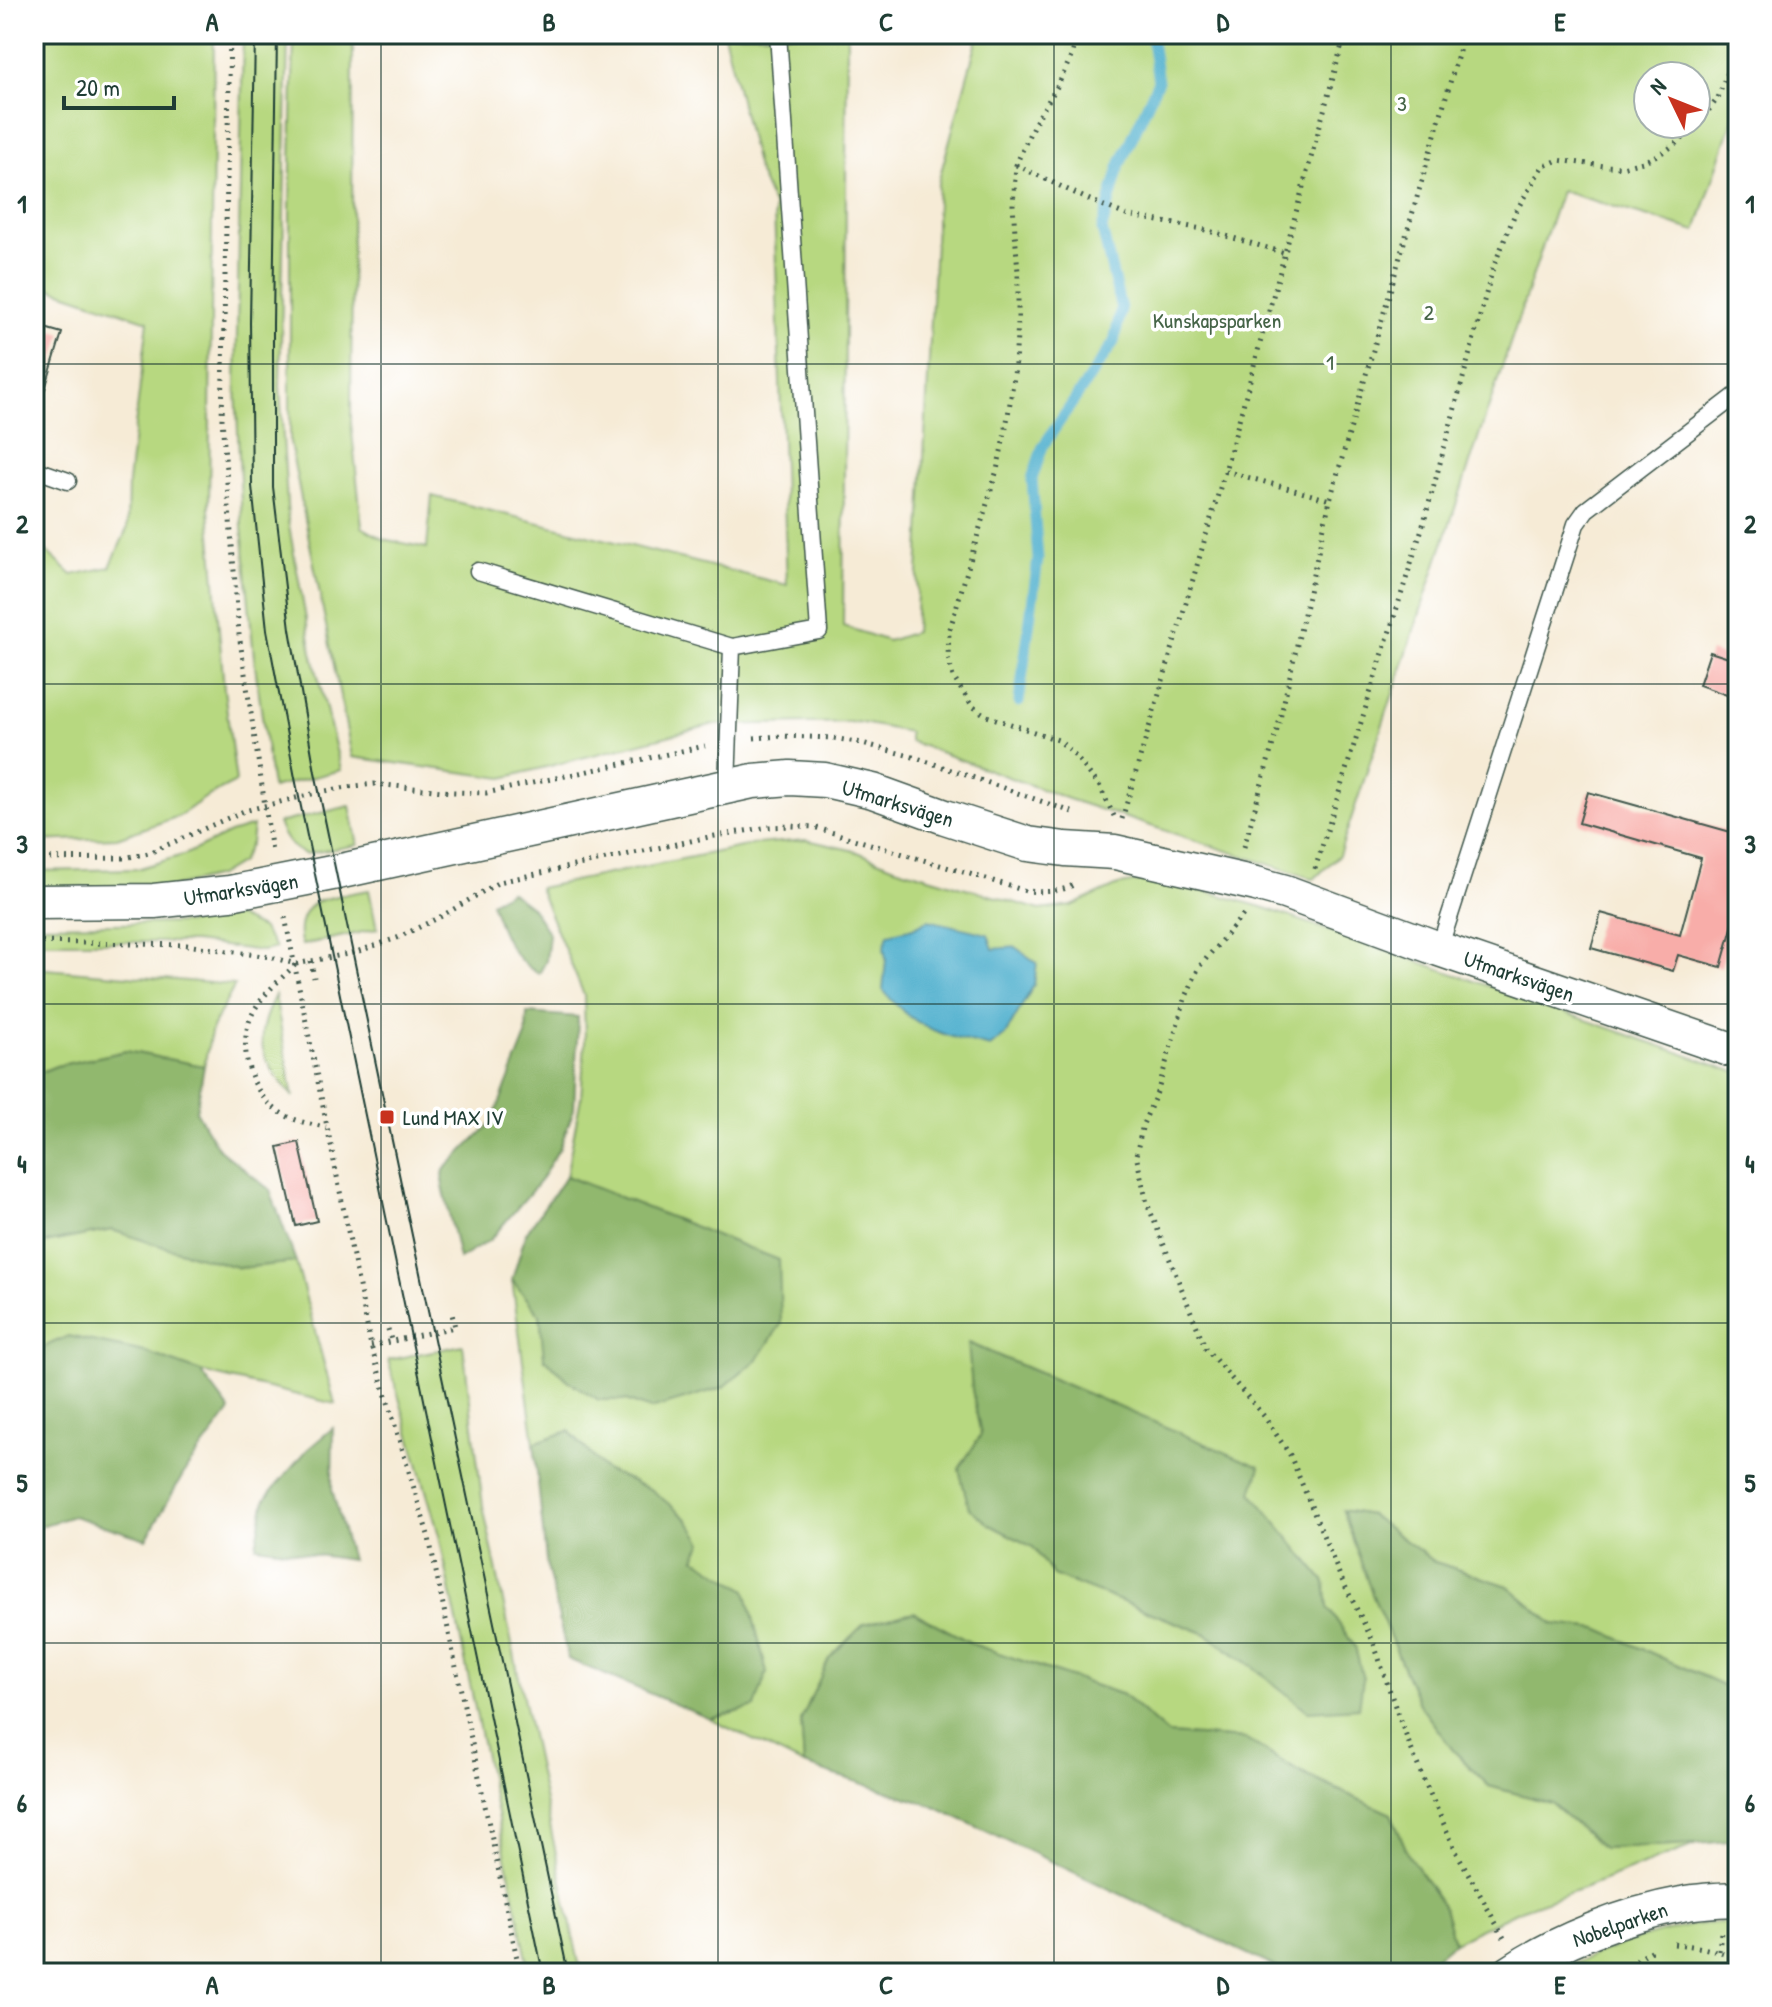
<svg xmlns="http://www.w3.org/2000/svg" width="1772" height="2007" viewBox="0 0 1772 2007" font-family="'Patrick Hand',sans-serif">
  <rect width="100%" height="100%" fill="#fff"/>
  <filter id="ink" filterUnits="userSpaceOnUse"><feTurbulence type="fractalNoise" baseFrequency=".0125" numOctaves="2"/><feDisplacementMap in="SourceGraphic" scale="16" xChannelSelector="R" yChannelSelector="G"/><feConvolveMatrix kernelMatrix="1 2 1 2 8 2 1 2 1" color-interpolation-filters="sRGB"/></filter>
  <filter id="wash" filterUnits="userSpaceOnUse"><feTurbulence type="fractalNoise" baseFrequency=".006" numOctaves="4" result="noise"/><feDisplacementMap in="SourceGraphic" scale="32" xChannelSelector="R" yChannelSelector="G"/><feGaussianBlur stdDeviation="1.8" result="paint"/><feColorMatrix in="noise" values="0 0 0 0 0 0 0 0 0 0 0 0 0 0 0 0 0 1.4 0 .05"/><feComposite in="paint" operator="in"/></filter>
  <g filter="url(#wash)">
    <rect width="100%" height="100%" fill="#f6ebd6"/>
    <g fill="#b7d880" stroke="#6b8a5a" stroke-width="2" fill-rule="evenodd">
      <polygon points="34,34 214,34 209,510 224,689 236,782 206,797 179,816 117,838 34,841 34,502 44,549 72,575 110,567 127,529 128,482 148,321 34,283"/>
      <polygon points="243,34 288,34 280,386 288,521 312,652 341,770 272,788 254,658 242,527 236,385"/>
      <path d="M294 34H353L351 423 362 527 383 539 427 548 432 496 787 585 774 207 757 169 724 34H847L843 626 888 641 915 632 938 183 979 34H1738V104L1696 231 1561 191 1339 855 1314 879 1074 801 909 741V732L857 722 711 725 503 778 352 757 290 443V208ZM1648 76H1696V124H1648Z"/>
      <path d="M350 806 358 845 305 854C290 848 283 837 278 823Z"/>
      <polygon points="253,826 251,843 241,862 218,876 163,889 34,887 34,871 137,869 186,854 230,833"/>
      <path d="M807 840 855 851 895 867 1040 910 1072 906 1116 886 1146 880 1209 892 1265 908 1738 1073V1692L1598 1629 1553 1624 1508 1586 1435 1562 1370 1515 1343 1511 1372 1594 1419 1704 1453 1750 1489 1786 1551 1803 1603 1848 1697 1844 1583 1888 1520 1910 1454 1942 1444 1908 1409 1856 1391 1814 1301 1773 1246 1739 1168 1734 1123 1695 975 1645 913 1612 801 1720 804 1765 710 1719 755 1707 695 1558 652 1490 605 1470 569 1431 534 1443 512 1280 540 1315 545 1359 599 1400H626L651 1409 778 1260 566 1176 581 1097 585 1042 584 995 539 888 756 844ZM969 1343 1259 1467 1251 1493 1325 1582 1328 1608 1355 1647 1252 1666 1206 1634 1053 1575 1033 1547 990 1525 959 1469 981 1435 972 1389Z"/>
      <path d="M369 890 377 929 302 945C297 931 300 913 313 904 321 898 357 892 369 890Z"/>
      <polygon points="235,916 261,928 276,948 262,951 194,942 34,942 34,925 188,923"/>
      <polygon points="34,968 235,985 212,1028 204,1066 126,1051 56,1066 34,1075"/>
      <path d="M275 995 293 1097C261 1057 251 1044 275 995Z"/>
      <polygon points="112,1230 158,1245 240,1268 296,1262 335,1404 201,1372 145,1352 34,1351 34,1245"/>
      <polygon points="463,1345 483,1506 581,1973 530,1973 439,1535 388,1360"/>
      <path d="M1738 1921V1973H1554C1597 1952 1641 1936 1689 1926 1705 1923 1722 1923 1738 1921Z"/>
    </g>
    <g fill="#91b86e" stroke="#587a51" stroke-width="2">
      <path d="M510 891 532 908 549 934 546 961 539 974C510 958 501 932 491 902Z"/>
      <polygon points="527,1013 578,1017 574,1109 560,1147 540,1181 490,1240 459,1259 442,1181 444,1170 492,1122 526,1036"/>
      <polygon points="126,1051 204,1066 196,1111 218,1148 270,1190 296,1262 240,1268 158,1245 112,1230 34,1245 34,1075 56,1066"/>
      <polygon points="566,1176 779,1260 781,1324 758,1359 724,1387 651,1409 626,1400 599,1400 570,1382 544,1358 540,1315 512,1280 526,1233"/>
      <polygon points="68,1336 145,1352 201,1372 230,1411 187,1468 146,1539 73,1516 34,1528 34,1351"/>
      <polygon points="968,1343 1260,1467 1252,1493 1325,1582 1328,1608 1355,1647 1363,1679 1359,1708 1308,1711 1252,1666 1206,1634 1053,1575 1033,1547 990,1525 969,1508 959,1469 981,1435 972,1389"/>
      <polygon points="333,1428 332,1489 351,1560 256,1546 265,1499 307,1450"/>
      <polygon points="569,1431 605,1470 652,1490 687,1519 703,1542 695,1558 746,1590 767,1672 755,1707 710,1719 568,1659 546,1561 534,1443"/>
      <polygon points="1343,1510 1370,1515 1435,1562 1508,1586 1553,1624 1598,1629 1738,1692 1738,1840 1697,1844 1603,1848 1551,1803 1489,1786 1453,1750 1419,1704 1372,1594"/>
      <polygon points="913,1612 975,1645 1123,1695 1168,1734 1246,1739 1301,1773 1391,1814 1409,1856 1444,1908 1454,1942 1417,1973 1288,1973 933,1806 804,1765 801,1720 829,1658 864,1624"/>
    </g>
    <path fill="#4eafcd" stroke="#367680" stroke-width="2" d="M928 920 988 934 993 949 1015 947 1037 963 1034 985 1005 1035 990 1047C944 1035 914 1030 883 990L886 959 884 948 888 934 913 928Z"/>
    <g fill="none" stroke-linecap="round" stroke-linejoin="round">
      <polyline stroke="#4eafcd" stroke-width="11" points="1019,702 1038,559 1032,479 1043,446 1114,342 1121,309 1102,229 1119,167 1158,81 1151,34"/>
    </g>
    <g id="blocks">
      <g fill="#f8ada9">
        <polygon points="34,325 62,333 45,389 34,386"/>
        <polygon points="1710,652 1738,661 1738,699 1699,685"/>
        <polygon points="1588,792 1738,834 1738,906 1721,967 1678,955 1673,971 1591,948 1601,913 1680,935 1701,858 1579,823"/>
        <polygon points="299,1142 317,1221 296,1226 278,1147"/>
      </g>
    </g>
  </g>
  <g filter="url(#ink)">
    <use href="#blocks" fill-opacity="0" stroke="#3f574c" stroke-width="2"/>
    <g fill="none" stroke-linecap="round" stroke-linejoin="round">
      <defs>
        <g id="lane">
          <polyline points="34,469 68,481"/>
          <polyline points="478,571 732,647"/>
          <polyline points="727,786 732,647 819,631 778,34"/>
          <polyline points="1439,949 1576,524 1586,510 1738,394"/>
        </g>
        <g id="street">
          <polyline points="34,902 154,901 230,893 337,872 753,781 790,778 825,780 873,791 945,817 1028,844 1065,849 1115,852 1256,884 1285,892 1439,949 1738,1052"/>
          <path d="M1510 1973C1557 1941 1626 1914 1682 1904 1700 1900 1720 1900 1738 1899"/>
        </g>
      </defs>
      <use href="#lane" stroke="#3f574c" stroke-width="19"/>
      <use href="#street" stroke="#3f574c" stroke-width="37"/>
      <g stroke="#3f574c" stroke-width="5" stroke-dasharray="2 6" stroke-linecap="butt">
        <polyline points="230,34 222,419 239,634 272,852"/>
        <polyline points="1077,34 1072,55 1058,85 1033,126 1016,165 1013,205 1018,272 1018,323 1014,377 1006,428 997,470 949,632 948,657 953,677 972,706 987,716 1058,740 1070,750 1099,785 1114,816"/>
        <polyline points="1016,165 1085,198 1126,215 1202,229 1285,253"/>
        <polyline points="1225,471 1330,500"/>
        <polyline points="754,738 782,736 833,738 862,743 917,758 1072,812"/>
        <polyline points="1122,819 1225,471 1345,34"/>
        <polyline points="1244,847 1280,719 1330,500 1464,34"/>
        <polyline points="34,859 124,858 149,853 244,811 320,792 347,787 374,784 453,792 486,793 705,746"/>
        <polyline points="1315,869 1424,522 1493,268 1516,211 1542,167 1558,160 1604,166 1622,167 1643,162 1667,150 1693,131 1718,98 1738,41"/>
        <polyline points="1243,915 1199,967 1185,999 1158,1090 1143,1124 1136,1155 1147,1203 1206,1349 1264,1416 1290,1455 1340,1576 1373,1641 1399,1718 1422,1776 1456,1851 1504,1938"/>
        <polyline points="285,917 371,1346 429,1538 520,1973"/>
        <path d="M34 942 186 945 270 957 296 964 353 953 397 938 442 916 499 882 709 837 769 827 792 826 814 827 1026 891C1042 892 1058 893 1073 885"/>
        <polyline points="311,961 314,978"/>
        <path d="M295 965C280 980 260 996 251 1017 238 1046 249 1088 274 1108 289 1120 308 1124 326 1127"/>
        <polyline points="388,1329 391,1340"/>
        <polyline points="371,1346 455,1327 452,1314"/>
        <path d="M1674 1944C1697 1946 1718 1950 1738 1960"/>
        <polyline points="1719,1951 1721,1932"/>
        <polyline points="1616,1973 1653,1950"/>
        <polyline points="1731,1973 1736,1959"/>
      </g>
      <use href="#lane" stroke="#fff" stroke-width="16"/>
      <use href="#street" stroke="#fff" stroke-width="34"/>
      <g stroke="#1f3d34" stroke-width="2">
        <polyline points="255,34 250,323 252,486 267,630 295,778 543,1973"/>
        <polyline points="277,34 273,325 273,487 290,629 315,772 387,1117 568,1973"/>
      </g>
    </g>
  </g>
  <path fill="none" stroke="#1f3d34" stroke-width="2" stroke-opacity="0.55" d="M381 34V1973M718 34V1973M1054 34V1973M1391 34V1973M34 364H1738M34 684H1738M34 1004H1738M34 1323H1738M34 1643H1738"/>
  <rect fill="#c8321e" stroke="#fff" stroke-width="3" x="379" y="1109" width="16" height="16" rx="4"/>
  <g text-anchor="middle" stroke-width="7" stroke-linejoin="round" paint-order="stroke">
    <g font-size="22" fill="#456447" stroke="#fff">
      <text x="1402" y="111">3</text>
      <text x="1429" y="320">2</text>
      <text x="1217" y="328">Kunskapsparken</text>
      <text x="1330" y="370">1</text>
    </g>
    <g font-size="22" fill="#1f3d34" stroke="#fff">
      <text transform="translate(898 803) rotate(17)" y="8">Utmarksvägen</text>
      <text transform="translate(241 889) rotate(-9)" y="8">Utmarksvägen</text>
      <text transform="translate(1519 976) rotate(19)" y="8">Utmarksvägen</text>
      <text transform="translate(1620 1924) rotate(-19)" y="8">Nobelparken</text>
    </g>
    <g font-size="22" fill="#1f3d34" stroke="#fff" text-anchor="start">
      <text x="403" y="1125">Lund MAX IV</text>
    </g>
  </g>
  <rect width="1772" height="2007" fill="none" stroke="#fff" stroke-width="88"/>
  <g transform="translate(1672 100) rotate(313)"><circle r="38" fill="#ffffff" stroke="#a5b1ae" stroke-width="2"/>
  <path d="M0-6L14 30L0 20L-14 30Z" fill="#c8321e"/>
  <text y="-12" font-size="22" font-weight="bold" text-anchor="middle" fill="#1f3d34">N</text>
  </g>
  <path d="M64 96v12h110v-12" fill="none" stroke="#1f3d34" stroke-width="4"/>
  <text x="76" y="96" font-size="24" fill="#1f3d34" stroke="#ffffff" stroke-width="6" paint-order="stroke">20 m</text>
  <rect x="44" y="44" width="1684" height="1919" fill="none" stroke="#1f3d34" stroke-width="3"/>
  <g font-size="26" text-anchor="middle" font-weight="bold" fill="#1f3d34">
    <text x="212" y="31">A</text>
    <text x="549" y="31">B</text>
    <text x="886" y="31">C</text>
    <text x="1223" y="31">D</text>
    <text x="1560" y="31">E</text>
    <text x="22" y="213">1</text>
    <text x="1750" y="213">1</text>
    <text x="22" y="533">2</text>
    <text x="1750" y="533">2</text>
    <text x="22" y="853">3</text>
    <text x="1750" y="853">3</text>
    <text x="22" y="1173">4</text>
    <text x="1750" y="1173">4</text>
    <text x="22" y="1492">5</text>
    <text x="1750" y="1492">5</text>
    <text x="22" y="1812">6</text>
    <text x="1750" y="1812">6</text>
    <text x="212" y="1994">A</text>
    <text x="549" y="1994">B</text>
    <text x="886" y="1994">C</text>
    <text x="1223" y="1994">D</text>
    <text x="1560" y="1994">E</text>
  </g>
</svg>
